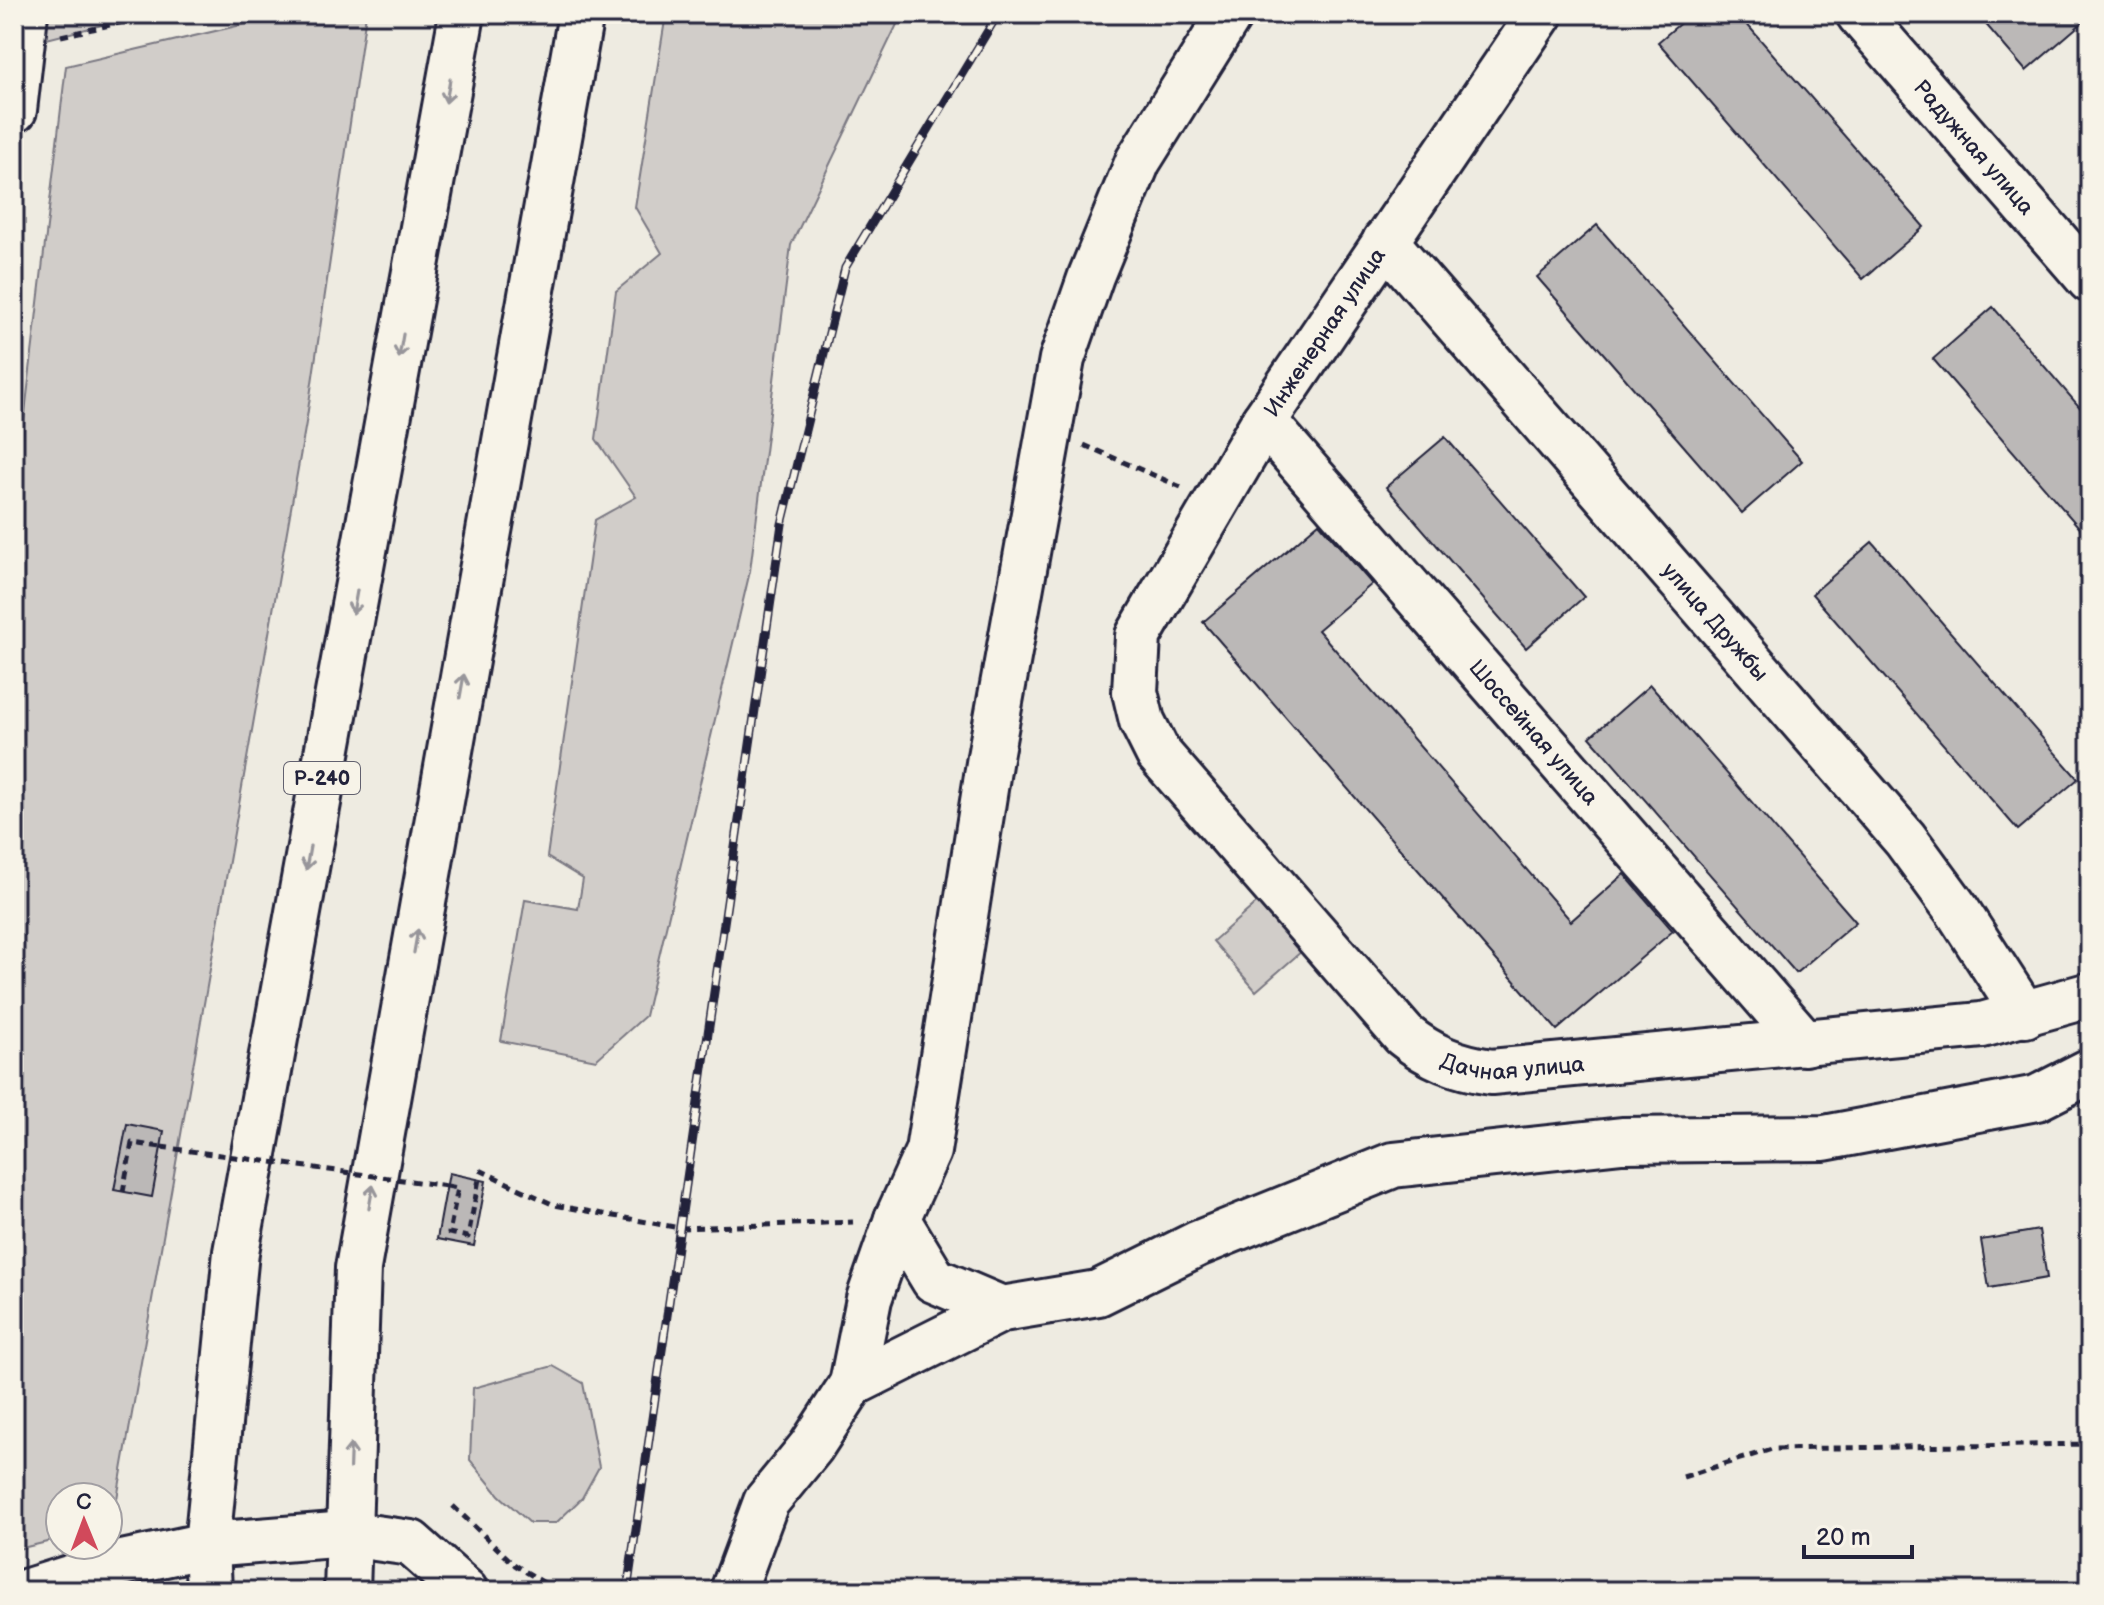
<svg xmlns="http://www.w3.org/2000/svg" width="2104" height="1605" viewBox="0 0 2104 1605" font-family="'Balsamiq Sans',sans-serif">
  <rect width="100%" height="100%" fill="#eeebe1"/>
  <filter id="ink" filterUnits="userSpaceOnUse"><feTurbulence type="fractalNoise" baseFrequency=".0125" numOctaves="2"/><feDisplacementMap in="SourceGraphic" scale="16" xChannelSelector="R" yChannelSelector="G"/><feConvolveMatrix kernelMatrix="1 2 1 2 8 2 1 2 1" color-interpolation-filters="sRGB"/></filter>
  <g filter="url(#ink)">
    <g fill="#d1cdc9" stroke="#7a7882" stroke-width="2">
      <polygon points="46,14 145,14 43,40"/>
      <polygon points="288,14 366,14 307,417 117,1499 108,1505 108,1497 60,1497 60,1534 47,1542 14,1550 14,506 66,66"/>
      <polygon points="666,14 902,14 791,245 750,571 645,1016 596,1060 501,1041 525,900 578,909 583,879 547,857 595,520 636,497 596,439 616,291 662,253 635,207"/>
      <polygon points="1259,901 1302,951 1256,991 1213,941"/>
      <polygon points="553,1366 583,1383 599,1467 582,1498 556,1523 530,1523 499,1495 470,1460 473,1388"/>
    </g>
    <g fill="#bbb8b7" stroke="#22223b" stroke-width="2">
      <polygon points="1691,14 1738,14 1924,227 1863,279 1658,42"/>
      <polygon points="1977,14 2089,14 2090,16 2026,71"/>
      <polygon points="1597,225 1802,461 1742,513 1537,277"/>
      <polygon points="1993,307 2090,419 2090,540 1933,359"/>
      <polygon points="1445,437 1584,597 1526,648 1386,487"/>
      <polygon points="1319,523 1372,584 1318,630 1403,727 1571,921 1624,874 1673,931 1557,1030 1203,622"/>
      <polygon points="1872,542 2078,779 2018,830 1812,594"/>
      <polygon points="1650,685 1856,922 1796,973 1590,737"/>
      <polygon points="127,1124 164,1131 152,1197 114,1190"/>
      <polygon points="449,1173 486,1181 474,1246 437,1239"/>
      <polygon points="2039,1230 2047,1278 1989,1288 1981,1240"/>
    </g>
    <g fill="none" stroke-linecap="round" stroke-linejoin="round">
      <defs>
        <g id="minor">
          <path id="s1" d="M1540 14 1264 421 1138 636 1135 692 1142 721 1158 753 1404 1035C1431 1057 1457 1067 1491 1072L1982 1025 2090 995"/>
          <path id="s2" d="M1859 14 2090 280"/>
          <polyline points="14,110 25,14"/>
          <path id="s3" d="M1385 241 1905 839 1957 910 2025 1015"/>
          <path id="s4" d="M1264 421 1805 1043"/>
          <polyline points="897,1219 934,1280 1002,1309"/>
          <polyline points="852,1384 869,1299 897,1219 928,1151 990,757 1062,359 1091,276 1138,161 1230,14"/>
          <polyline points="28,1591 108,1566 207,1545"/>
          <polyline points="733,1591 766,1502 811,1447 852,1384 1002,1309 1098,1293 1197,1244 1393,1165 1622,1140 1824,1138 2037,1098 2090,1071"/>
        </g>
        <polyline id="major" points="207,1545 347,1534 411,1543 465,1591"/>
        <g id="highway">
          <polyline points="209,1591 207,1545 236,1252 462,14"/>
          <polyline points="347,1591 358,1268 581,14"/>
        </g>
      </defs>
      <use href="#minor" stroke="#22223b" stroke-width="50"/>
      <use href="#major" stroke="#22223b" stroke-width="50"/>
      <use href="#highway" stroke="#22223b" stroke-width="50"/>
      <g stroke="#22223b" stroke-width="5" stroke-dasharray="8 6" stroke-linecap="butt">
        <polyline points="61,36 160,14"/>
        <polyline points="1084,445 1181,487"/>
        <polyline points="480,1170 554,1205 680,1228 853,1222"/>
        <polyline points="447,1186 458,1188 449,1233 468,1237 479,1179"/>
        <polyline points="123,1192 132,1143 161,1147"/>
        <polyline points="1683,1477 1772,1449 2090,1444"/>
        <polyline points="453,1506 515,1565 557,1591"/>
      </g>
      <use href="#minor" stroke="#f7f3e8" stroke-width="44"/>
      <use href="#major" stroke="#f7f3e8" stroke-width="44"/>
      <use href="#highway" stroke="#f7f3e8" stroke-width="44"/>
      <defs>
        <polyline id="rail" points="627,1591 782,524 845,268 998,14"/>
      </defs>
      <use href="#rail" stroke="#22223b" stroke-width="9"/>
      <use href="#rail" stroke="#f7f3e8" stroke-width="6" stroke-dasharray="18" stroke-linecap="butt"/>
      <polyline stroke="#22223b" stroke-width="5" stroke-dasharray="8 6" stroke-linecap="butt" points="161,1147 447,1186"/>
    </g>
    <defs><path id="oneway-shaft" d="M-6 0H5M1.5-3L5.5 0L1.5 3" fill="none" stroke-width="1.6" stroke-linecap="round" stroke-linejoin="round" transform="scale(2)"/></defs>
    <g stroke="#97959a">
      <use href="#oneway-shaft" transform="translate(448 91) rotate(100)"/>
      <use href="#oneway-shaft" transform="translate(401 346) rotate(100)"/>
      <use href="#oneway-shaft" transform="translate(355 602) rotate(100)"/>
      <use href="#oneway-shaft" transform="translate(462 686) rotate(-80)"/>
      <use href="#oneway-shaft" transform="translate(308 858) rotate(100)"/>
      <use href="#oneway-shaft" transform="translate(416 941) rotate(-80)"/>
      <use href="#oneway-shaft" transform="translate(371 1197) rotate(-80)"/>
      <use href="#oneway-shaft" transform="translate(350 1456) rotate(-88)"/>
    </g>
  </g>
  <g text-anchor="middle" stroke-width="8" stroke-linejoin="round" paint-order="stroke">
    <rect fill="#f7f3e8" stroke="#62616f" stroke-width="2" x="284" y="762" width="76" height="32" rx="6"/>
    <g font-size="20" font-weight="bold" fill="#22223b">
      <text x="322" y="785">Р-240</text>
    </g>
    <g font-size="22" fill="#22223b" stroke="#f7f3e8">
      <text dy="8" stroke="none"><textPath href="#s2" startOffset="176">Радужная улица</textPath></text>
      <text transform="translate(1324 332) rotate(-56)" y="8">Инженерная улица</text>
      <text dy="8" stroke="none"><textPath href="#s3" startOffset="504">улица Дружбы</textPath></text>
      <text dy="8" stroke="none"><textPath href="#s4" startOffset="412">Шоссейная улица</textPath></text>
      <text dy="8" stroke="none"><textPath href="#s1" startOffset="1354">Дачная улица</textPath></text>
    </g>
  </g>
  <rect width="2104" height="1605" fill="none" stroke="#f7f3e8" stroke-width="48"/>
  <rect x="24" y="24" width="2056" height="1557" fill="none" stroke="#22223b" stroke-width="3" filter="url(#ink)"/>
  <g transform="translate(84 1521) rotate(359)"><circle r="38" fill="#f7f3e8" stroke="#a29fa3" stroke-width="2"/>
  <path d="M0-6L14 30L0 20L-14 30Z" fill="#d1495b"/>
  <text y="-12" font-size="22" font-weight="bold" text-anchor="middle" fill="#22223b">С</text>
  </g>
  <path d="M1804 1545v12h108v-12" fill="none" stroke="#22223b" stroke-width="4"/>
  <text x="1816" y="1545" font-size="24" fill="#22223b" stroke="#f7f3e8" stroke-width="6" paint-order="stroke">20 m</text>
</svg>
